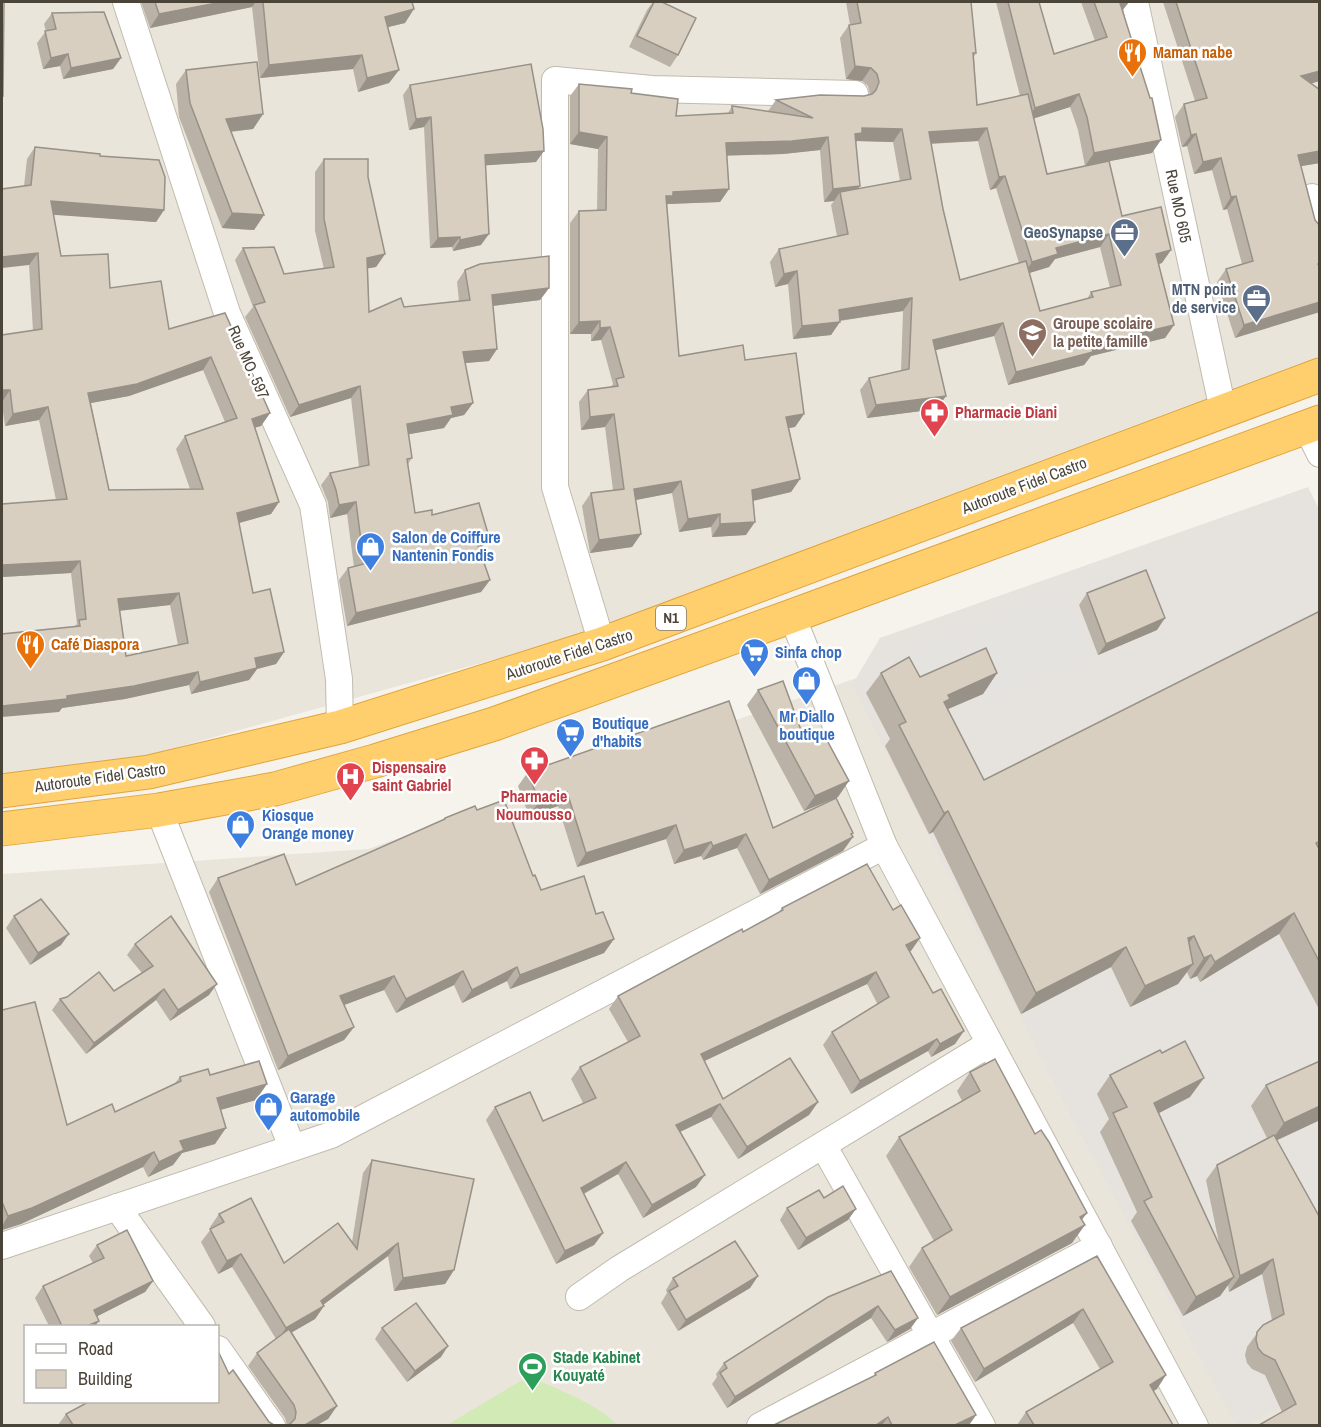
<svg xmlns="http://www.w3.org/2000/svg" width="1321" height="1427" viewBox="0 0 1321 1427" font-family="'Archivo Narrow',sans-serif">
  <rect width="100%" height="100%" fill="#f6f3ec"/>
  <g fill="#eae5da" fill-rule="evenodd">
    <polygon points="2,2 1319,2 1319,360 734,593 106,767 2,777"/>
    <path d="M1319 516V1425L2 1426V874L368 849ZM26 1326H218V1402H26Z"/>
  </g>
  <polygon fill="#e6e2dd" points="1308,487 1320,511 1319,1388 1247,1425 1236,1425 1072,1118 852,685 880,638"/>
  <path fill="#d2eab5" d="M529 1376C556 1389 597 1403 617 1425H447Z"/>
  <polygon fill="#e5e3e0" points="1062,587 1091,658 987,702 972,668 922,689 905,652"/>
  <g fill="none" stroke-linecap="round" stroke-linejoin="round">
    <defs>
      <g id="street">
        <polyline points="126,2 227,313 313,505 339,679 340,727"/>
        <polyline points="1135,2 1223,410"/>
        <polyline points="1312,197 1320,228"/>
        <polyline points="1306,426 1320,454"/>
        <polyline points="792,616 884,846 1195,1426"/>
        <polyline points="602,644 555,487 555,80 652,89 855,94"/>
        <polyline points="159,810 292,1147"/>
        <polyline points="823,1145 982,1426"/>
        <polyline points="117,1207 202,1326"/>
        <polyline points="2,1246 331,1135 884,846"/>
        <polyline points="579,1297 619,1269 989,1044"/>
        <polyline points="218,1349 272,1426"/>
        <polyline points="760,1426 1099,1246"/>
      </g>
      <g id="highway">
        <polyline points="2,791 149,772 340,727 602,644 1320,375"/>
        <polyline points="2,829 159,810 275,789 375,761 494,724 792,616 1320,422"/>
      </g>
    </defs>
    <use href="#street" stroke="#c2bbae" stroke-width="28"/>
    <use href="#highway" stroke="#e0a43c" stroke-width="35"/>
    <use href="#street" stroke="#fff" stroke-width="26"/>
    <use href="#highway" stroke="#ffcf6e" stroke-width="33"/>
  </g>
  <g fill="#bab2a6" fill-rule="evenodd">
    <polygon points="141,2 412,2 405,23 388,27 399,70 389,83 358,92 353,69 260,78 252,7 150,28"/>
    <polygon points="653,2 662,2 678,55 670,67 629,47 647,10"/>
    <path d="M846 2H971L976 53 974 57 977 105 1020 96 996 2H1039L1054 54 1095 41 1081 2H1129L1122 10 1152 153 1109 161 1122 216 1162 263 1159 264 1174 325 1165 338 1091 356 1084 365 1008 385 994 336 935 350 937 409 867 418 860 390 869 378 901 371 903 311 840 321 831 335 793 339 788 284 775 287 770 262 779 249 837 236 831 205 834 201 824 202 820 150 783 154 727 155 729 189 720 202 667 204 679 356 745 360 804 414 795 427 789 428 800 479 791 492 753 501 746 535 712 537 711 527 679 532 672 493 636 500 641 534 632 547 590 553 582 506 591 493 613 490 605 427 581 430 579 402 588 390 611 387 613 384 601 340 591 341V334H570V223L579 211 597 210 598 149 570 144V96L579 84 631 93 676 116 728 113 732 106 768 111 776 100 864 96 870 95 868 86 862 81 846 79 840 38 849 25H850ZM1070 107 1078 130 1085 166 1047 174 1034 118ZM857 141 893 142 900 181 858 189 856 142ZM978 141 990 190 996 188 1019 263 960 280 943 209 931 144ZM1100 247 1110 288 1091 292 1087 299 1040 311 1029 273 1049 267 1055 259Z"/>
    <polygon points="1163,2 1320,2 1311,83 1320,90 1320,163 1301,166 1315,220 1320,226 1235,338 1217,282 1226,269 1242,264 1227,209 1223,210 1212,170 1194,174 1187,146 1182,147 1175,117 1184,104 1195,101"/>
    <polygon points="52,13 121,58 113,69 63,79 60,66 43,69 37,43 46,31 44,24"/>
    <polygon points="186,70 263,114 253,129 231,132 264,215 254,230 222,228 179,117 176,84"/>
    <polygon points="410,85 536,162 485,165 481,245 453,251 452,247 430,248 424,127 409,130 403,95"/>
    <path d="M35 147 100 156 164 210 156 222 53 214 61 256 110 288 169 329 225 313 270 413 261 426 255 427 279 502 271 514 239 523 253 593 284 652 276 664 257 669 249 680 191 694 189 685 125 699 62 708 59 712 74 627 77 624 71 573 2 577V504L56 500 39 420 5 426 2 405V335L33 331 29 265 24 186 27 159ZM203 370 225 422 185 436 176 449 190 489 109 490 91 403 129 396ZM170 605 178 645 126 656 120 610Z"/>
    <polygon points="324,159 368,177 385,254 376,267 368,268 369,312 404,307 459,301 457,282 465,270 549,288 540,300 493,306 497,349 489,361 465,363 473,403 464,415 451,418 444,428 409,434 412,458 408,464 415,513 432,515 481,549 479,549 490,580 481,592 347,626 339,580 348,568 354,567 347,514 330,518 328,502 321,485 330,473 359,467 351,398 290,417 245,317 253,307 235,260 243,248 284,274 324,269 315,231 315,172"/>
    <polygon points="1087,593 1157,630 1098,655 1079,605"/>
    <polygon points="1320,611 1320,1011 1279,934 1200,982 1197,976 1190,979 1187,972 1178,984 1130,1007 1111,967 1021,1014 933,832 929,834 885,746 890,739 866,693 881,673 920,677 997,673 983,694 948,709 984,780"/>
    <polygon points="758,690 805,741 838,797 804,811 747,705"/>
    <polygon points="528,772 773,828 851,835 843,851 760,894 737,848 703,860 701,856 674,864 666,839 577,867 558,806 529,816 518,786"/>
    <polygon points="477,810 541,890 596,914 614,939 604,953 510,989 507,981 462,1003 454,985 396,1013 384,990 344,1005 354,1027 344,1040 278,1070 209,892 218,878 296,885 443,820 445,818"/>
    <polygon points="782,908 893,910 920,938 909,951 955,1044 931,1057 928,1051 851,1094 823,1045 832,1032 878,1005 867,984 704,1061 723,1099 818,1102 809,1115 738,1159 711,1117 680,1132 696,1187 643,1218 618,1174 584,1194 603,1233 594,1245 556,1264 486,1120 495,1107 543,1121 583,1103 571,1079 580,1067 628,1042 609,1009 618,996 743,932 779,912"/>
    <polygon points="14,916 61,945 30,965 6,928"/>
    <polygon points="135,944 209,995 170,1021 156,1000 86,1054 52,1010 60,999 114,991 142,973 127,955"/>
    <polygon points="2,1010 67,1125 115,1112 175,1083 180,1077 210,1075 256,1100 220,1110 215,1144 182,1153 173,1165 148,1177 143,1167 21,1224 2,1230"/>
    <polygon points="970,1072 1035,1134 1087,1213 1082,1219 1072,1243 937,1315 909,1267 922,1248 934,1241 886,1156 899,1137 962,1101 957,1091"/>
    <polygon points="1110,1075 1190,1097 1158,1113 1220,1248 1206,1180 1217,1165 1267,1138 1251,1106 1266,1085 1320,1120 1277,1140 1320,1425 1282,1412 1265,1375 1252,1369 1247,1363 1245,1355 1247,1347 1263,1325 1272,1320 1262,1274 1229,1292 1228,1285 1220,1296 1183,1316 1131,1221 1137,1212 1100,1132 1109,1119 1097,1094"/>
    <polygon points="372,1160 454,1270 445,1284 394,1291 388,1256 323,1305 324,1306 315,1319 292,1332 337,1406 328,1419 317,1425 287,1425 285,1418 248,1366 257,1353 276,1339 232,1267 218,1274 201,1242 211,1229 210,1227 219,1214 284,1263 352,1242 363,1173"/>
    <polygon points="824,1198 848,1220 798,1250 780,1220 787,1208"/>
    <polygon points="97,1245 153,1281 145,1292 97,1316 95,1326 49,1326 35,1298 43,1286 93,1263 89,1256"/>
    <polygon points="1097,1256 1157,1389 1153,1391 1173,1425 1017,1425 1026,1412 1100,1369 1073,1323 975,1382 951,1341 961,1328"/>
    <polygon points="891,1271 918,1318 910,1329 887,1342 871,1318 727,1408 712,1384 717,1377 716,1374 724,1363"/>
    <polygon points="758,1276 750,1288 678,1331 661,1303 667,1293 666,1290 673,1278"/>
    <polygon points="382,1328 441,1357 407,1382 375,1339"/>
    <polygon points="875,1373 976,1415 969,1425 774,1425 873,1377"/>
    <polygon points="229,1374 269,1422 274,1425 58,1425 66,1414"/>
  </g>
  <g fill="#979187">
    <polygon points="222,2 256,2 252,7 150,28 159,14"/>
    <polygon points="1123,2 1129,2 1122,11 1120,3"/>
    <polygon points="414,9 405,23 376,30 385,17"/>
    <polygon points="68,54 60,66 43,69 51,58"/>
    <polygon points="362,55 353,69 260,78 269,65"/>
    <polygon points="121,58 113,69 63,79 71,68"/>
    <polygon points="855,66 871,68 862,81 846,79"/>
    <polygon points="399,70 389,83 358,92 367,78"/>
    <polygon points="1320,71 1320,81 1292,89 1301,76"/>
    <polygon points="1079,94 1070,107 1026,121 1035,108"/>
    <polygon points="263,114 253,129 216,133 226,119"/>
    <polygon points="431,117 424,127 409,130 416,119"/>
    <polygon points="862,128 902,129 893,142 857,141 853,146 855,134"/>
    <polygon points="987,128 978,141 920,144 929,132"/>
    <polygon points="579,132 607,137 598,149 570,144"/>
    <polygon points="1196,134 1187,146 1182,147 1191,135"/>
    <polygon points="828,137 820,150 783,154 717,156 726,143"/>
    <polygon points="1161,140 1152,153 1085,166 1094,153"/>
    <polygon points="544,151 536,162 477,166 485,155"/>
    <polygon points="1320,151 1320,163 1290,168 1298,155"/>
    <polygon points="1221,158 1212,170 1194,174 1203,162"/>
    <polygon points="1005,176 996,188 990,190 999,177"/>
    <polygon points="860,186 851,199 840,192 834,201 824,202 833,189"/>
    <polygon points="729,189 720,202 667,204 666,196 673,192"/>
    <polygon points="1236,196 1227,209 1223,210 1231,197"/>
    <polygon points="51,201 164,210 156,222 42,214"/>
    <polygon points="232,213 264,215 254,230 222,228"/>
    <polygon points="489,234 481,245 453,251 460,240"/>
    <polygon points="1109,234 1100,247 1055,259 1049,267 1023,275 1032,262 1056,248"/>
    <polygon points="460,237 452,247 430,248 438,238"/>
    <polygon points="1171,250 1162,263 1147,267 1156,254"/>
    <polygon points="38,253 29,265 2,268 2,257"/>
    <polygon points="385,254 376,267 359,270 367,258"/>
    <polygon points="797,271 788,284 775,287 784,274"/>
    <polygon points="549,288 540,300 483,307 492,295"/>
    <polygon points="912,298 903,311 830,322 839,310"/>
    <polygon points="1320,302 1320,312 1235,338 1244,325"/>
    <polygon points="600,321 591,334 570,334 579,322"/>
    <polygon points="840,322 831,335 793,339 802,326"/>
    <polygon points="1003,323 994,336 924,353 933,340"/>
    <polygon points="1174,325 1165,338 1091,356 1084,365 1008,385 1016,372 1091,345"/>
    <polygon points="610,327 601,340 591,341 600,328"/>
    <polygon points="497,349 489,361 455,364 463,352"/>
    <polygon points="211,357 203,370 129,396 80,405 88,393"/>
    <polygon points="360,386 351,398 290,417 299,405"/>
    <polygon points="2,390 10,390 2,402"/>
    <polygon points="946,396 937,409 867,418 876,405"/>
    <polygon points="473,403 464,415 451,418 444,428 399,436 407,424 451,407"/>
    <polygon points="48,407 39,420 5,426 13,414"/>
    <polygon points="270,413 261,426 243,431 252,419"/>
    <polygon points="614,414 605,427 581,430 590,417"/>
    <polygon points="804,414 795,427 777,430 786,417"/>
    <polygon points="800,479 791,492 743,503 752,490"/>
    <polygon points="681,481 672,493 625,502 634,489"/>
    <polygon points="279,502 271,514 228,526 237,513"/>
    <polygon points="356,502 347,514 330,518 339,505"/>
    <polygon points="720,514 711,527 679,532 688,519"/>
    <polygon points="755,522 746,535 712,537 720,524"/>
    <polygon points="641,534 632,547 590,553 599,540"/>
    <polygon points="489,537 481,549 468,552 476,540"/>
    <polygon points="80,561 71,573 2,577 2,565"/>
    <polygon points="490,580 481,592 347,626 356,613"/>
    <polygon points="179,593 170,605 110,612 118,599"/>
    <polygon points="1165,618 1157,630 1098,655 1106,644"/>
    <polygon points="284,652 276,664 257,669 249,680 191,694 200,682 255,658"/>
    <polygon points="198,672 189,685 125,699 62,708 59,712 2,717 2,706 67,696"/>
    <polygon points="997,673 983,694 941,712 936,720 948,695"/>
    <polygon points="849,781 838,797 804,811 815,796"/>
    <polygon points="567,792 558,806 529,816 539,802"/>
    <polygon points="948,811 933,832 929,834 944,813"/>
    <polygon points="676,825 666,839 577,867 586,853"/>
    <polygon points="853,833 849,839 853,837 843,851 760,894 769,880"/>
    <polygon points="746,834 737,848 703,860 713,846"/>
    <polygon points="711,842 701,856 674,864 684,850"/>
    <polygon points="1294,913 1279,934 1200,982 1215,962"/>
    <polygon points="69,934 61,945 30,965 38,953"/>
    <polygon points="1194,936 1179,957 1188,938"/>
    <polygon points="920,938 911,951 897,958 906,945"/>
    <polygon points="614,939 604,953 510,989 520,975"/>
    <polygon points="1126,947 1111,967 1021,1014 1036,993"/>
    <polygon points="1211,955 1197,976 1190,979 1204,958"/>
    <polygon points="1193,964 1178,984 1130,1007 1145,986"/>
    <polygon points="517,967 507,981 462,1003 472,990"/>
    <polygon points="463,971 454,985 396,1013 406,999"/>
    <polygon points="876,972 867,984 692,1067 701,1054"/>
    <polygon points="394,976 384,990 331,1010 340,996"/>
    <polygon points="217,984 209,995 170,1021 178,1010"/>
    <polygon points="164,989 156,1000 86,1054 94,1043"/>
    <polygon points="354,1027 344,1040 278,1070 288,1056"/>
    <polygon points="964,1031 955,1044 931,1057 940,1044"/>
    <polygon points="937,1039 928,1051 851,1094 860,1081"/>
    <polygon points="1204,1078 1190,1097 1140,1123 1154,1103"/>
    <polygon points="267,1084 256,1100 206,1114 217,1098"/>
    <polygon points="818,1102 809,1115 738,1159 747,1147"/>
    <polygon points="720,1104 711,1117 667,1138 676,1125"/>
    <polygon points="1320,1106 1320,1120 1269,1144 1284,1123"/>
    <polygon points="226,1128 215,1144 182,1153 173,1165 148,1177 159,1162 180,1141"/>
    <polygon points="154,1152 143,1167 21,1224 2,1230 2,1226 8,1216"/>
    <polygon points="626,1162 618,1174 572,1200 581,1188"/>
    <polygon points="705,1175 696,1187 643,1218 652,1205"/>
    <polygon points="856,1209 848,1220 798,1250 806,1238"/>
    <polygon points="1087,1213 1074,1230 1085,1225 1072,1243 937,1315 950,1297"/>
    <polygon points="603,1233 594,1245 556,1264 565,1251"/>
    <polygon points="398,1243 388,1256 315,1311 324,1306 315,1319 277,1341 286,1328 321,1301"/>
    <polygon points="241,1254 232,1267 218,1274 227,1261"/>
    <polygon points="1273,1259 1262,1274 1229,1292 1240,1276"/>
    <polygon points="454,1270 445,1284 394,1291 403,1278"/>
    <polygon points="758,1276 750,1288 678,1331 686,1320"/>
    <polygon points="1234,1277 1220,1296 1183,1316 1196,1297"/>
    <polygon points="153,1281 145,1292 86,1322 94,1310"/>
    <polygon points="878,1306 871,1318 727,1408 735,1397"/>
    <polygon points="1083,1309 1073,1323 975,1382 984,1369"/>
    <polygon points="918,1318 910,1329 887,1342 895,1330"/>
    <polygon points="99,1321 95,1326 87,1326"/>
    <polygon points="448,1346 441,1357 407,1382 415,1371"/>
    <polygon points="1166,1375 1157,1389 1140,1399 1150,1385"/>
    <polygon points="337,1406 328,1419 317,1425 305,1425"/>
    <polygon points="976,1415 969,1425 955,1425"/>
    <polygon points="888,1417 882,1425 876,1425"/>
  </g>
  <g fill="#d8cfc1" stroke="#979187" stroke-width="1.5" fill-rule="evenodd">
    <polygon points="2,2 4,2 3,96 2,96"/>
    <polygon points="155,2 222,2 159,14"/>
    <polygon points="263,2 412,2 414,9 385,17 399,70 367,78 362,55 269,65"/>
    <polygon points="654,2 662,2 696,18 678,55 637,36"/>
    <path d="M857 2H971L976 53H973L977 105 1028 94 1047 174 1109 161 1122 216 1161 207 1171 250 1156 254 1174 325 1091 345 1093 352 1016 372 1003 323 933 340 946 396 876 405 869 378 909 369 912 298 839 310 840 322 802 326 797 271 784 274 779 249 848 234 840 192 911 179 902 129 862 128V133L855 134 860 186 833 189 828 137 792 141 726 143 729 189 673 192V196H666L679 356 743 345 745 360 796 353 804 414 786 417 800 479 752 490 755 522 720 524V514L688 519 681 481 634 489 641 534 599 540 591 493 624 489 614 414 590 417 588 390 618 386 616 379 624 377 610 327 600 328V321L579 322V211L606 210 607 137 579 132V84L632 89 631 93 678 99 676 116 733 113 732 106 813 118 776 100 820 95 864 96 872 94 876 90 879 82 877 74 871 68 855 66 849 25 861 23ZM987 128 999 177 1005 176 1032 262 1058 254 1056 248 1109 234 1121 285 1091 292 1093 297 1040 311 1026 261 960 280 943 209 929 132Z"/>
    <polygon points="1008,2 1039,2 1054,54 1107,37 1094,2 1123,2 1120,3 1150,98 1152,98 1161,140 1094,153 1087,117 1079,94 1035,108"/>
    <polygon points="1176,2 1320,2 1320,71 1301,76 1320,90 1320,151 1298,155 1315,220 1320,226 1320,263 1318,264 1320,268 1320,302 1244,325 1226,269 1253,261 1236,196 1231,197 1221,158 1203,162 1196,134 1191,135 1184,104 1207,98"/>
    <polygon points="104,12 121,58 71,68 68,54 51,58 45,31 56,29 52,13"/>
    <polygon points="257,62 263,114 226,119 264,215 232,213 190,103 186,70"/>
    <polygon points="531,64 543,129 544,151 485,155 489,234 460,240 460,237 438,238 431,117 416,119 410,85"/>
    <path d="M35 147 100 154V156L159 160 165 177 164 210 51 201 61 256 108 254 110 288 161 281 169 329 225 313 270 413 252 419 279 502 237 513 253 593 270 589 284 652 255 658 257 668 200 682 198 672 134 686 67 696V699L2 706V634L80 626 79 620 86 619 80 561 2 565V504L67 499 48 407 13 414 10 390H2V335L42 329 38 253 2 257V189L31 185ZM211 357 237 418 185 436 203 489 109 490 88 393 137 384ZM179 593 188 643 126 656 118 599Z"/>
    <polygon points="324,159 368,159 368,177 385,254 367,258 369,312 401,298 404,307 470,300 465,270 480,264 549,256 549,288 492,295 497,349 463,352 473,403 451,407 453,415 407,424 412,458 407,459 415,513 432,510 432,515 479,503 489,537 476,540 490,580 356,613 348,568 364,564 356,502 339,505 336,490 330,473 369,465 360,386 299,405 254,305 265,302 243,248 274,247 284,274 334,267 324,219"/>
    <polygon points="1146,570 1165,618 1106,644 1087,593"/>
    <polygon points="1320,611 1320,841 1316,843 1320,851 1320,963 1294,913 1215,962 1211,955 1204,958 1194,936 1188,938 1193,964 1145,986 1126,947 1036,993 948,811 944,813 899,725 906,722 881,673 909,657 920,677 986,648 997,673 948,695 950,699 944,702 984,780"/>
    <polygon points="783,681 805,741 823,733 849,781 815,796 758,690"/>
    <polygon points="729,701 773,828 836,798 853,833 851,834 853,837 769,880 746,834 713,846 711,842 684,850 676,825 586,853 567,792 539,802 528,772"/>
    <polygon points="504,800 533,876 535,875 541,890 584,876 596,914 603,912 614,939 520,975 517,967 472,990 463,971 406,999 394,976 340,996 354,1027 288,1056 218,878 284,854 296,885 445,819 445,818 475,806 477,810"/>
    <polygon points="867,864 893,910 901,905 920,938 906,945 933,993 941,989 964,1031 940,1044 937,1039 860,1081 832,1032 889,997 876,972 701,1054 723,1099 790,1058 818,1102 747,1147 720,1104 676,1125 705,1175 652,1205 626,1162 581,1188 603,1233 565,1251 495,1107 530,1092 543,1121 596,1098 580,1067 640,1036 618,996 742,929 743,932 783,910 782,908"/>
    <polygon points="41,899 69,934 38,953 14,916"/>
    <polygon points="171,916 217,984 178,1010 164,989 94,1043 60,999 67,997 99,972 114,991 153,966 135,944"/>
    <polygon points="35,1002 67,1125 112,1104 115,1112 181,1081 180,1077 208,1069 210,1075 259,1061 267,1084 217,1098 226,1128 180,1141 184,1150 159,1162 154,1152 32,1208 8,1216 2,1202 2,1010"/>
    <polygon points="1185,1041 1204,1078 1154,1103 1234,1277 1196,1297 1144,1201 1152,1197 1113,1113 1127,1107 1110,1075 1160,1050 1162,1053"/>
    <polygon points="995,1059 1035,1134 1041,1130 1049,1142 1087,1213 1080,1217 1085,1225 950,1297 922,1248 952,1230 899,1137 980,1091 970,1072"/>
    <polygon points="1320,1061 1320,1106 1284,1123 1266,1085"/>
    <polygon points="1274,1135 1320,1218 1320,1425 1259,1425 1296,1404 1275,1360 1263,1354 1258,1348 1256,1340 1257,1332 1263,1325 1284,1314 1273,1259 1240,1276 1217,1165"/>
    <polygon points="372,1160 474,1179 454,1270 403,1278 398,1243 321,1301 324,1306 286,1328 241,1254 227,1261 210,1229 224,1222 219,1214 251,1198 284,1263 338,1223 357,1249"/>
    <polygon points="843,1186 856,1209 806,1238 787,1208 819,1190 824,1198"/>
    <polygon points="127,1230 153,1281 94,1310 99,1321 87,1326 62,1326 43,1286 104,1258 97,1245"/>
    <polygon points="735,1241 758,1276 686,1320 669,1291 678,1286 673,1278"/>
    <polygon points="1097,1256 1166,1375 1150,1385 1173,1425 1034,1425 1026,1412 1113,1362 1083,1309 984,1369 961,1328"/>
    <polygon points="891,1271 918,1318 895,1330 878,1306 735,1397 720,1373 727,1368 724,1363 828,1297"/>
    <polygon points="416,1303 448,1346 415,1371 382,1328"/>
    <polygon points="289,1329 337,1406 305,1425 289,1425 295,1419 296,1412 294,1405 257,1353"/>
    <polygon points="934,1342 976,1415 955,1425 892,1425 888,1417 876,1425 774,1425 876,1375 875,1373"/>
    <polygon points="218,1351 229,1374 233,1370 269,1422 274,1425 73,1425 66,1414 90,1401 218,1401"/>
  </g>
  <defs>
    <symbol id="restaurant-pin" viewBox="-11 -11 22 30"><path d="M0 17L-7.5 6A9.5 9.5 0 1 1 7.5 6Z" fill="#e8710a" stroke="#fff"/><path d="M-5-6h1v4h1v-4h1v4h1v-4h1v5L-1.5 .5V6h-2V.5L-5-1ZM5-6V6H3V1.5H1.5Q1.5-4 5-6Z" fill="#fff"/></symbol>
    <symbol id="office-pin" viewBox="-11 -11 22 30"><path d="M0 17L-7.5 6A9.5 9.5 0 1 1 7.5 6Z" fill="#5c6f8a" stroke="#fff"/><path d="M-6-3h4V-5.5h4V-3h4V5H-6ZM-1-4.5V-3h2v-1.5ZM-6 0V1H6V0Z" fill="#fff"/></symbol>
    <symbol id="school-pin" viewBox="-11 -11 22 30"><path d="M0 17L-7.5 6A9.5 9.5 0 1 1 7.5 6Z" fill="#8d6e63" stroke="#fff"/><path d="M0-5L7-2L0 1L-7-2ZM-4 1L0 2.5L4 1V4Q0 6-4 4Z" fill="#fff"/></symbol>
    <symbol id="pharmacy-pin" viewBox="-11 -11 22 30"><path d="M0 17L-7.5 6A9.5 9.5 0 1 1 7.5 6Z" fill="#e0444e" stroke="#fff"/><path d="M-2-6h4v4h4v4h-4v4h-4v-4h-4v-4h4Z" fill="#fff"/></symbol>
    <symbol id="shop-pin" viewBox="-11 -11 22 30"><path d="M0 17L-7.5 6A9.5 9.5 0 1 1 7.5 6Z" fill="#3f7fe0" stroke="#fff"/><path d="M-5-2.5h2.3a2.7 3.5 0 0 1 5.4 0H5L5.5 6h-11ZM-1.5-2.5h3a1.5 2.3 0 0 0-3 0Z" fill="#fff"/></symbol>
    <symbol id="supermarket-pin" viewBox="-11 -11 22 30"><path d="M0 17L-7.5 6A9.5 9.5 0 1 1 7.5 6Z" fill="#3f7fe0" stroke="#fff"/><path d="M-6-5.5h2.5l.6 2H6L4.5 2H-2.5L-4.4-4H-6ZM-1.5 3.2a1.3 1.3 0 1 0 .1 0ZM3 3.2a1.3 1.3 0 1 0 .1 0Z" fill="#fff"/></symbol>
    <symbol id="hospital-pin" viewBox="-11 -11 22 30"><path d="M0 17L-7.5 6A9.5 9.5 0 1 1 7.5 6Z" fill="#e0444e" stroke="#fff"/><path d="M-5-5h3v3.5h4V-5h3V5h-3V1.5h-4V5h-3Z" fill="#fff"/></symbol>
    <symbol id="stadium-pin" viewBox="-11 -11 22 30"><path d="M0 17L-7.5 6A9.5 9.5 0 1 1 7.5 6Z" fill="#2e9e5b" stroke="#fff"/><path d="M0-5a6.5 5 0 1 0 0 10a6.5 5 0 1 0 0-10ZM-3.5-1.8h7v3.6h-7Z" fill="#fff"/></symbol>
  </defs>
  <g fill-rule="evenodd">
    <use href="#restaurant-pin" x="1116" y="36" width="33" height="45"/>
    <use href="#office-pin" x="1108" y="216" width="33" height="45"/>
    <use href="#office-pin" x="1240" y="282" width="33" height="45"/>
    <use href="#school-pin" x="1016" y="316" width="33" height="45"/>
    <use href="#pharmacy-pin" x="918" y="396" width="33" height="45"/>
    <use href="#shop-pin" x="354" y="530" width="33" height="45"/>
    <use href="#restaurant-pin" x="14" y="628" width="33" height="45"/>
    <use href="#supermarket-pin" x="738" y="636" width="33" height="45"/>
    <use href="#shop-pin" x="790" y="664" width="33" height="45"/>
    <use href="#supermarket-pin" x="554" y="716" width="33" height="45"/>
    <use href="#pharmacy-pin" x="518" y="744" width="33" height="45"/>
    <use href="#hospital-pin" x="334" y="760" width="33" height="45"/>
    <use href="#shop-pin" x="224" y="808" width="33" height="45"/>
    <use href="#shop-pin" x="252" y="1090" width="33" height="45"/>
    <use href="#stadium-pin" x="516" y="1350" width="33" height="45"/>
  </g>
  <g text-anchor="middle" stroke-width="5" stroke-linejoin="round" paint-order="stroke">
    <rect fill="#fff" stroke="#817c74" stroke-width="1.5" x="656" y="606" width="30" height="24" rx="4.5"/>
    <g font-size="15" font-weight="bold" fill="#4b4439">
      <text x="671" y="623">N1</text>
    </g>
    <g font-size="16" font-weight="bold" fill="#c56008" stroke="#fff" text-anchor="start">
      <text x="1153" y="58">Maman nabe</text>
      <text x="51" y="650">Café Diaspora</text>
    </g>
    <g font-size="16" fill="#4b4439" stroke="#fff">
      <text transform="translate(1179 206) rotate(78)" y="6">Rue MO 605</text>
      <text transform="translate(249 362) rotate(66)" y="6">Rue MO. 597</text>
      <text transform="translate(1024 485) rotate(-21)" y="6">Autoroute Fidel Castro</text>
      <text transform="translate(569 654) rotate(-18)" y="6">Autoroute Fidel Castro</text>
      <text transform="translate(100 777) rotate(-8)" y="6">Autoroute Fidel Castro</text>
    </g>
    <g font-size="16" font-weight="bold" fill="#4e5e75" stroke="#fff" text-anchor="end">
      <text x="1103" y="238">GeoSynapse</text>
      <text x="1236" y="295">MTN point<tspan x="1236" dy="18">de service</tspan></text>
    </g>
    <g font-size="16" font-weight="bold" fill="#785e54" stroke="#fff" text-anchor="start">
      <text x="1053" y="329">Groupe scolaire<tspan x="1053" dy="18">la petite famille</tspan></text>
    </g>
    <g font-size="16" font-weight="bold" fill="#be3a42" stroke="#fff" text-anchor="start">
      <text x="955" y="418">Pharmacie Diani</text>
      <text x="372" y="773">Dispensaire<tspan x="372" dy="18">saint Gabriel</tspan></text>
      <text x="534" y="802" text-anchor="middle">Pharmacie<tspan x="534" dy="18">Noumousso</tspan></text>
    </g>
    <g font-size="16" font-weight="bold" fill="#366cbe" stroke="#fff" text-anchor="start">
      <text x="392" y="543">Salon de Coiffure<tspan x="392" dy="18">Nantenin Fondis</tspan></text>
      <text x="775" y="658">Sinfa chop</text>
      <text x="807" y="722" text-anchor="middle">Mr Diallo<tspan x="807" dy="18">boutique</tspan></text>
      <text x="592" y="729">Boutique<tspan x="592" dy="18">d'habits</tspan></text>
      <text x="262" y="821">Kiosque<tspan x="262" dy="18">Orange money</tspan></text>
      <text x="290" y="1103">Garage<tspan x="290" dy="18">automobile</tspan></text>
    </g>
    <g font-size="16" font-weight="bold" fill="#27864d" stroke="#fff" text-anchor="start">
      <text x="553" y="1363">Stade Kabinet<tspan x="553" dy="18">Kouyaté</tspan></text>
    </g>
  </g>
  <rect width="1321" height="1427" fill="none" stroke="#4b4439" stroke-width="6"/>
  <rect x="24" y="1325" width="195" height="78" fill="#ffffff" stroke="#b7b4b0" stroke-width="1.5"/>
  <rect x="36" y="1344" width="30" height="9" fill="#ffffff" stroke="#b7b4b0" stroke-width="1.5"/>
  <text x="78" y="1355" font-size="18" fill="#4b4439">Road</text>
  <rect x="36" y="1370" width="30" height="18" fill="#d8cfc1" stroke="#b7b4b0" stroke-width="1.5"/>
  <text x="78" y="1385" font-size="18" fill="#4b4439">Building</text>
</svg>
